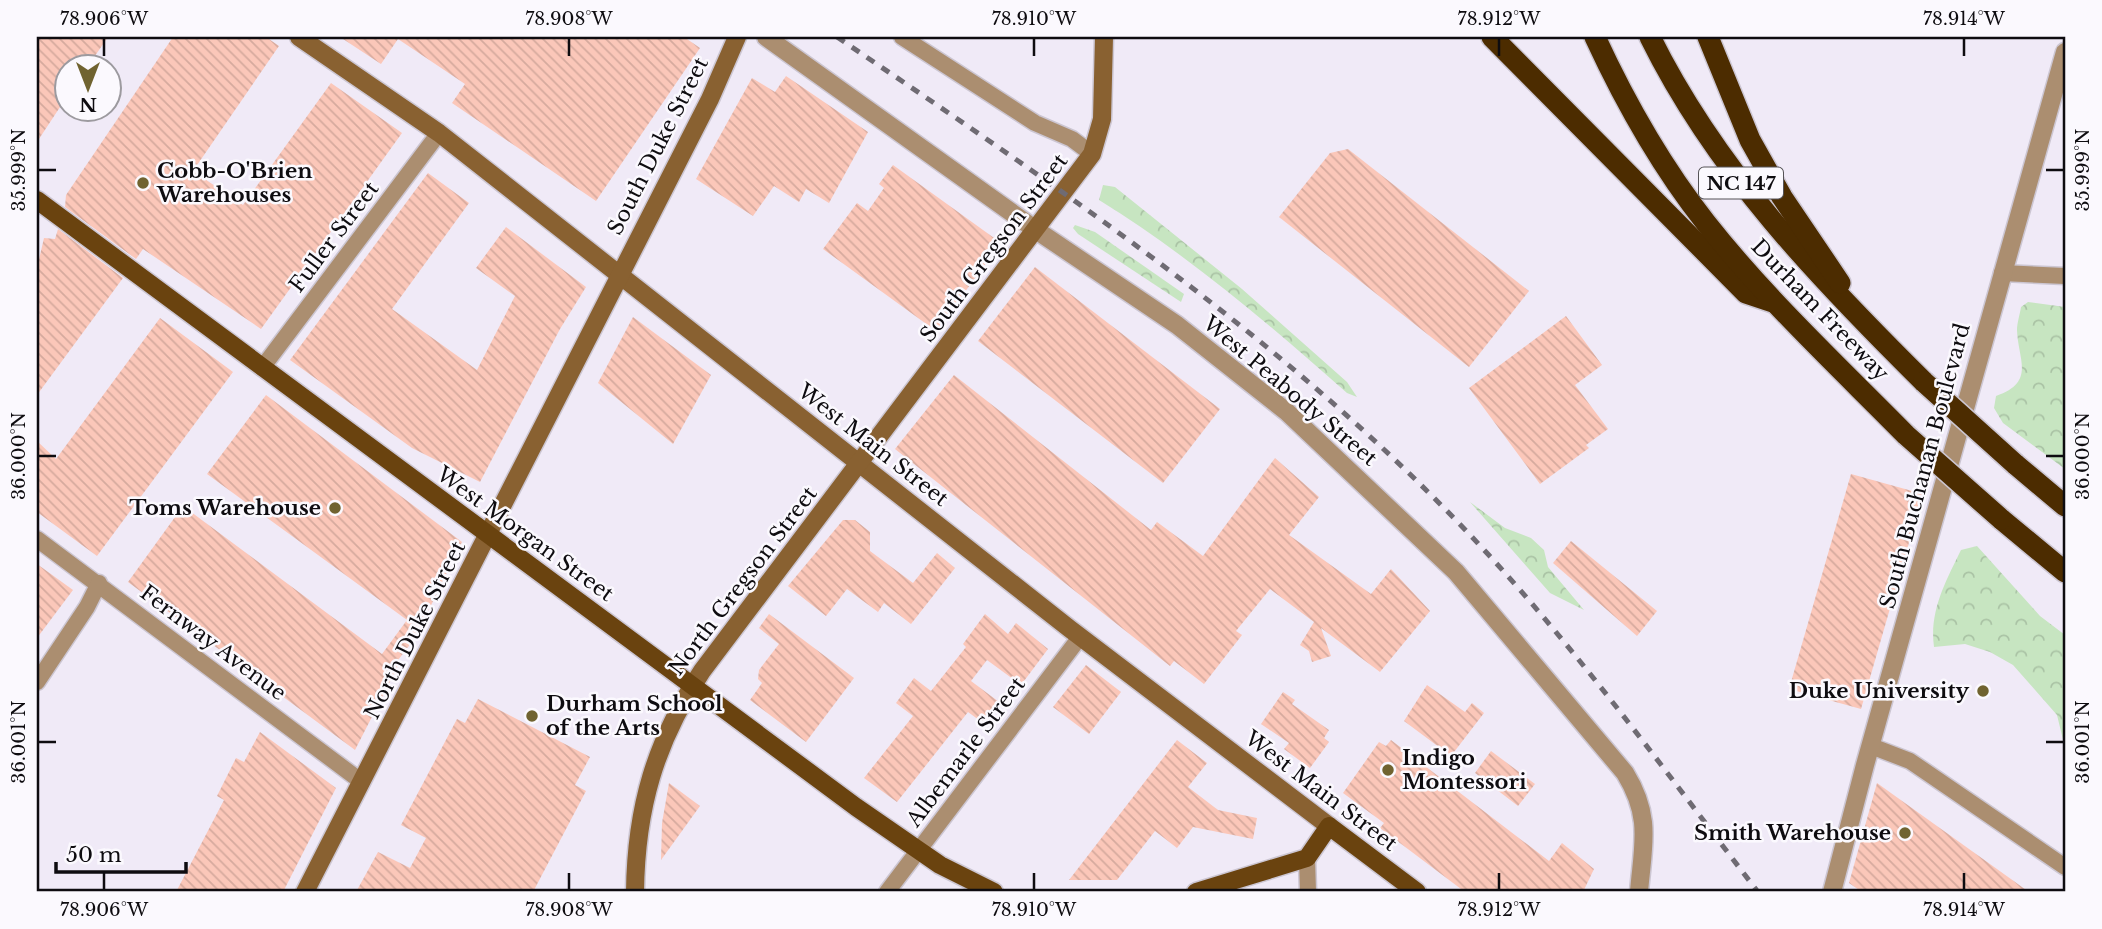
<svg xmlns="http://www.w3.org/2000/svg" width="2102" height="929" viewBox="0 0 2102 929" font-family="'Libre Baskerville',serif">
  <defs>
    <pattern id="forest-crowns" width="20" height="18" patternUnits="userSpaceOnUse" patternTransform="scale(1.75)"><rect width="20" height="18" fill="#c7e5c1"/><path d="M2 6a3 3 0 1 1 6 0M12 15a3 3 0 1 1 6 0" fill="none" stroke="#aac3a5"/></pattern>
    <pattern id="building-back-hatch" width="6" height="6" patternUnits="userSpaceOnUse" patternTransform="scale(1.75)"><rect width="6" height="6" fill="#fbc7b9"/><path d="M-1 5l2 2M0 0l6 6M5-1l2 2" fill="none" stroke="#d6aa9e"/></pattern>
  </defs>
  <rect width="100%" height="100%" fill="#f0eaf7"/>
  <g fill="url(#forest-crowns)">
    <path d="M1103 185 1115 187 1242 289 1347 382 1357 397 1347 393C1269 324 1188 255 1099 200Z"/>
    <polygon points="1075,225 1095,232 1184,294 1181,302 1078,234 1073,228"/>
    <path d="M2028 302 2065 307V469L2003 423 1994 408 1996 396C2036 382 2018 360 2017 330 2017 323 2020 314 2021 307Z"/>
    <polygon points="1470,502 1505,528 1531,538 1544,550 1548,567 1584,610 1550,593"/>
    <path d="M1977 546 2040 616 2065 635V748L2057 715 2013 665 1990 652 1965 644 1934 647C1929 611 1946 581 1961 550Z"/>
  </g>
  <g fill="url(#building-back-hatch)">
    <polygon points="40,37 108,37 88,66 66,66 66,98 37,142 37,42"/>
    <polygon points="173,37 266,37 279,46 193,171 243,205 331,83 402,133 261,329 143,249 136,259 65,207 66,195"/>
    <polygon points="340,37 684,37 700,48 596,201 452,103 465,84 398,39 381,64"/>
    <polygon points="786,76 868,132 829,203 806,189 799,202 774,186 753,216 696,179 752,78 775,92"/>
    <polygon points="1348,149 1529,291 1469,367 1279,217 1330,153"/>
    <polygon points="893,165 1001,243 936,331 823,249 857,203 868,211 884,188 879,184"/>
    <polygon points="428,173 469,203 392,309 477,370 515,296 476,268 506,227 586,287 560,329 480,482 412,448 290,360"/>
    <polygon points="58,229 123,278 37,395 37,268 44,238 55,239"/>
    <polygon points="1035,267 1220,409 1163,483 978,341"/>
    <polygon points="1566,316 1602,365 1575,385 1608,429 1586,445 1589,448 1540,484 1469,388"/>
    <polygon points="633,317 711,375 673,444 598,383"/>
    <polygon points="160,318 233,372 97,556 37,512 37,441 56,459"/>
    <polygon points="954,375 1151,530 1157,522 1203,556 1275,458 1319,497 1289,535 1371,594 1391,569 1430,611 1380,672 1321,628 1331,656 1312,662 1309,651 1300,645 1314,622 1270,589 1236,631 1242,635 1204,684 1174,661 1170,666 895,449"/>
    <polygon points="266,395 462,542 415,638 395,664 398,666 355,750 128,582 183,506 382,654 407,620 207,474"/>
    <polygon points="1851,474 1923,494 1861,709 1789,689"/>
    <polygon points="843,520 855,520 870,532 870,551 913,583 937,553 955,568 911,624 884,603 878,612 847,589 826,616 788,586"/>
    <polygon points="1571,541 1657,611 1637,636 1553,563"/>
    <polygon points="37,564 73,590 37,638"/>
    <polygon points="769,614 854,678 806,742 750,700 762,683 758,679 759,670 779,644 759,628"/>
    <polygon points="985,614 1008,634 1016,623 1048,649 1021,685 987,660 971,681 999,702 983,723 968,712 897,802 864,778 913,716 896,703 914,678 931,691 966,647 963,644"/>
    <polygon points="1086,665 1121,692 1089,734 1053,707"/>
    <polygon points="1427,685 1465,712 1472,703 1484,713 1451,756 1404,721"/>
    <polygon points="1283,692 1295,700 1292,704 1329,730 1324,738 1329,742 1310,768 1284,749 1289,743 1261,724"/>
    <polygon points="478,699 590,757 575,785 586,791 533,892 356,892 378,852 410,868 426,838 401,825 457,719 465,723"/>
    <polygon points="260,732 336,788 283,892 176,892 224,800 217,796 236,758 244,762"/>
    <polygon points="1177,740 1207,763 1188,787 1218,810 1257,818 1253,839 1193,827 1177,848 1155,831 1117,880 1069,880"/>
    <polygon points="1391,740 1549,861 1562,843 1594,869 1583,892 1465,892 1380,828 1384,823 1343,793 1379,742 1386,746"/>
    <polygon points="1491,751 1535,784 1518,806 1475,773"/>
    <polygon points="669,783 700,806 661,860 662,823"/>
    <polygon points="1877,783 2029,892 1862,892 1849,883"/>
  </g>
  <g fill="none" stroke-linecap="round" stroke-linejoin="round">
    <defs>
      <g id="minor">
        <polyline points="902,37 1035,123 1072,139 1092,154"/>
        <polyline points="2002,273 2065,276"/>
        <polyline points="262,368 439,133"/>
        <polyline points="37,539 362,782"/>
        <polyline points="37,682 87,607 99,583"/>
        <polyline points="1871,746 1910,761 2065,867"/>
        <polyline points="1307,858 1308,892"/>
        <polyline points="887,892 1080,637"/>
      </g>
      <g id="tertiary">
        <path d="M766 37 1036 230 1177 325 1287 412 1456 572 1625 773C1652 817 1643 844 1639 892"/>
        <polyline points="1832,892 1865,765 2065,52"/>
      </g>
      <g id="secondary">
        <polyline points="299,37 439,133 1070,629 1329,826"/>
        <polyline points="305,892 710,99 737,37"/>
        <path d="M635 892C636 808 655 742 702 671L1092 154 1102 119 1104 37"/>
      </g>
      <g id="primary">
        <polyline points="37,200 856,807 940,865 994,892"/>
        <polyline points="1196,892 1307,858 1329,826 1417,892"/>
      </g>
      <g id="motorway">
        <polyline points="1492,37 1746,293 1773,302"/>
        <path d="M1595 37C1625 102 1661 166 1706 223 1766 299 1838 366 1906 435"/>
        <path d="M1650 37C1716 171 1819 278 1924 382"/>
        <polyline points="1708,37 1750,140 1782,197 1840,283"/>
        <polyline points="2015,464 2065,506"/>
        <polyline points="2001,519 2065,572"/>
      </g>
    </defs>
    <use href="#minor" stroke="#ccc6d2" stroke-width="19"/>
    <use href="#tertiary" stroke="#ccc6d2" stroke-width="21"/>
    <use href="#secondary" stroke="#ccc6d2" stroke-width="21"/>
    <use href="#primary" stroke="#ccc6d2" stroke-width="21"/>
    <use href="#motorway" stroke="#ccc6d2" stroke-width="24"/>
    <use href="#minor" stroke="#ab8e70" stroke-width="16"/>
    <use href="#tertiary" stroke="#ab8e70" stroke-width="18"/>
    <use href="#secondary" stroke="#896131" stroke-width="18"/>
    <use href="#primary" stroke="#6a430f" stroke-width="18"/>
    <use href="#motorway" stroke="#4c2c00" stroke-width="21"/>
    <path stroke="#6f6b73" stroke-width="5" stroke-dasharray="9 9" stroke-linecap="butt" d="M837 37C1049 181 1263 324 1444 508 1560 625 1658 762 1758 892"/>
    <defs>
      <g id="motorway-bridge">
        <polyline points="1924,382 2015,464"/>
        <polyline points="1906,435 2001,519"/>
      </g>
    </defs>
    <use href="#motorway-bridge" stroke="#ccc6d2" stroke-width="24" stroke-linecap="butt"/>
    <use href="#motorway-bridge" stroke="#4c2c00" stroke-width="21"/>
  </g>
  <path fill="none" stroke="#0e0c10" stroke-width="2.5" d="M104 38V56M569 38V56M1034 38V56M1499 38V56M1964 38V56M38 170H56M2046 170H2064M38 456H56M2046 456H2064M38 742H56M2046 742H2064M104 873V890M569 873V890M1034 873V890M1499 873V890M1964 873V890"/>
  <g fill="#706330" stroke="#fbf9fe" stroke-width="2.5">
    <circle cx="143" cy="183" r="7"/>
    <circle cx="335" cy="508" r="7"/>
    <circle cx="1983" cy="691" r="7"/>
    <circle cx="532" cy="716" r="7"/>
    <circle cx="1388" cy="770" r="7"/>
    <circle cx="1905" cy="833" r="7"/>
  </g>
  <g text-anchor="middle" stroke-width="5" stroke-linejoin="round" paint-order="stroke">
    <rect fill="#fbf9fe" stroke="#555357" stroke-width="2" x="1699" y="167.5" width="84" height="31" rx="5"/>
    <g font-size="19" font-weight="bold" fill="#0e0c10">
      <text x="1741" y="190">NC 147</text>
    </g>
    <g font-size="21" fill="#0e0c10" stroke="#fbf9fe">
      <text transform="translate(658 146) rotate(-63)" y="7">South Duke Street</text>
      <text transform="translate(334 237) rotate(-53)" y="7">Fuller Street</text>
      <text transform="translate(994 248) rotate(-53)" y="7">South Gregson Street</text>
      <text transform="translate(1820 310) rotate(46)" y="7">Durham Freeway</text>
      <text transform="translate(1290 391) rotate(40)" y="7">West Peabody Street</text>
      <text transform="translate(873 445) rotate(38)" y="7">West Main Street</text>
      <text transform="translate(1925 466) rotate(-75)" y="7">South Buchanan Boulevard</text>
      <text transform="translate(525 534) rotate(36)" y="7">West Morgan Street</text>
      <text transform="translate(743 581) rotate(-53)" y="7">North Gregson Street</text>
      <text transform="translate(415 630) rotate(-63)" y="7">North Duke Street</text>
      <text transform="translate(213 643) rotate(37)" y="7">Fernway Avenue</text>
      <text transform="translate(966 752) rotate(-53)" y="7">Albemarle Street</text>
      <text transform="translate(1321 791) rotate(37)" y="7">West Main Street</text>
    </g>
    <g font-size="21" font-weight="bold" fill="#0e0c10" stroke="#fbf9fe" text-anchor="start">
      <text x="157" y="178">Cobb-O'Brien<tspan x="157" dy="24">Warehouses</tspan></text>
      <text x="321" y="515" text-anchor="end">Toms Warehouse</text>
      <text x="1969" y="698" text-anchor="end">Duke University</text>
      <text x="546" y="711">Durham School<tspan x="546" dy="24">of the Arts</tspan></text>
      <text x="1402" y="765">Indigo<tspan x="1402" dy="24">Montessori</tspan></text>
      <text x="1891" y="840" text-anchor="end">Smith Warehouse</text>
    </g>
  </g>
  <rect width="2102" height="929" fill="none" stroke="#fbf9fe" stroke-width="77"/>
  <g transform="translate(88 88) rotate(180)"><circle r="33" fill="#fbf9fe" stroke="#9c9a9f" stroke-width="2"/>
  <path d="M0-5L12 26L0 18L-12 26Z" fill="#706330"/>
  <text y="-10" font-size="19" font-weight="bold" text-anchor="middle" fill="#0e0c10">N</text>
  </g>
  <path d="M56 862v10h130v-10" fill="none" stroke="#0e0c10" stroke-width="3.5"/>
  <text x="66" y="862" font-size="21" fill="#0e0c10" stroke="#fbf9fe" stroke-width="5" paint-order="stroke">50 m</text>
  <rect x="38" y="38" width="2026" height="852" fill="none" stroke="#0e0c10" stroke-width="2.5"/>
  <g font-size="18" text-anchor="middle" fill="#0e0c10">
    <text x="104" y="25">78.906°W</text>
    <text x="569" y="25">78.908°W</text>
    <text x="1034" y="25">78.910°W</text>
    <text x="1499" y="25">78.912°W</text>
    <text x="1964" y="25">78.914°W</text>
    <text transform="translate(2083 170) rotate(-90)" y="6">35.999°N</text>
    <text transform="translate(19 170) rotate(-90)" y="6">35.999°N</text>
    <text transform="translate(2083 456) rotate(-90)" y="6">36.000°N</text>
    <text transform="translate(19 456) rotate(-90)" y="6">36.000°N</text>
    <text transform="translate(2083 742) rotate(-90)" y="6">36.001°N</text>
    <text transform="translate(19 742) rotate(-90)" y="6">36.001°N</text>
    <text x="104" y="916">78.906°W</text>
    <text x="569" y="916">78.908°W</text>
    <text x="1034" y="916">78.910°W</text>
    <text x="1499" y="916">78.912°W</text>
    <text x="1964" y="916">78.914°W</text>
  </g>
</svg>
